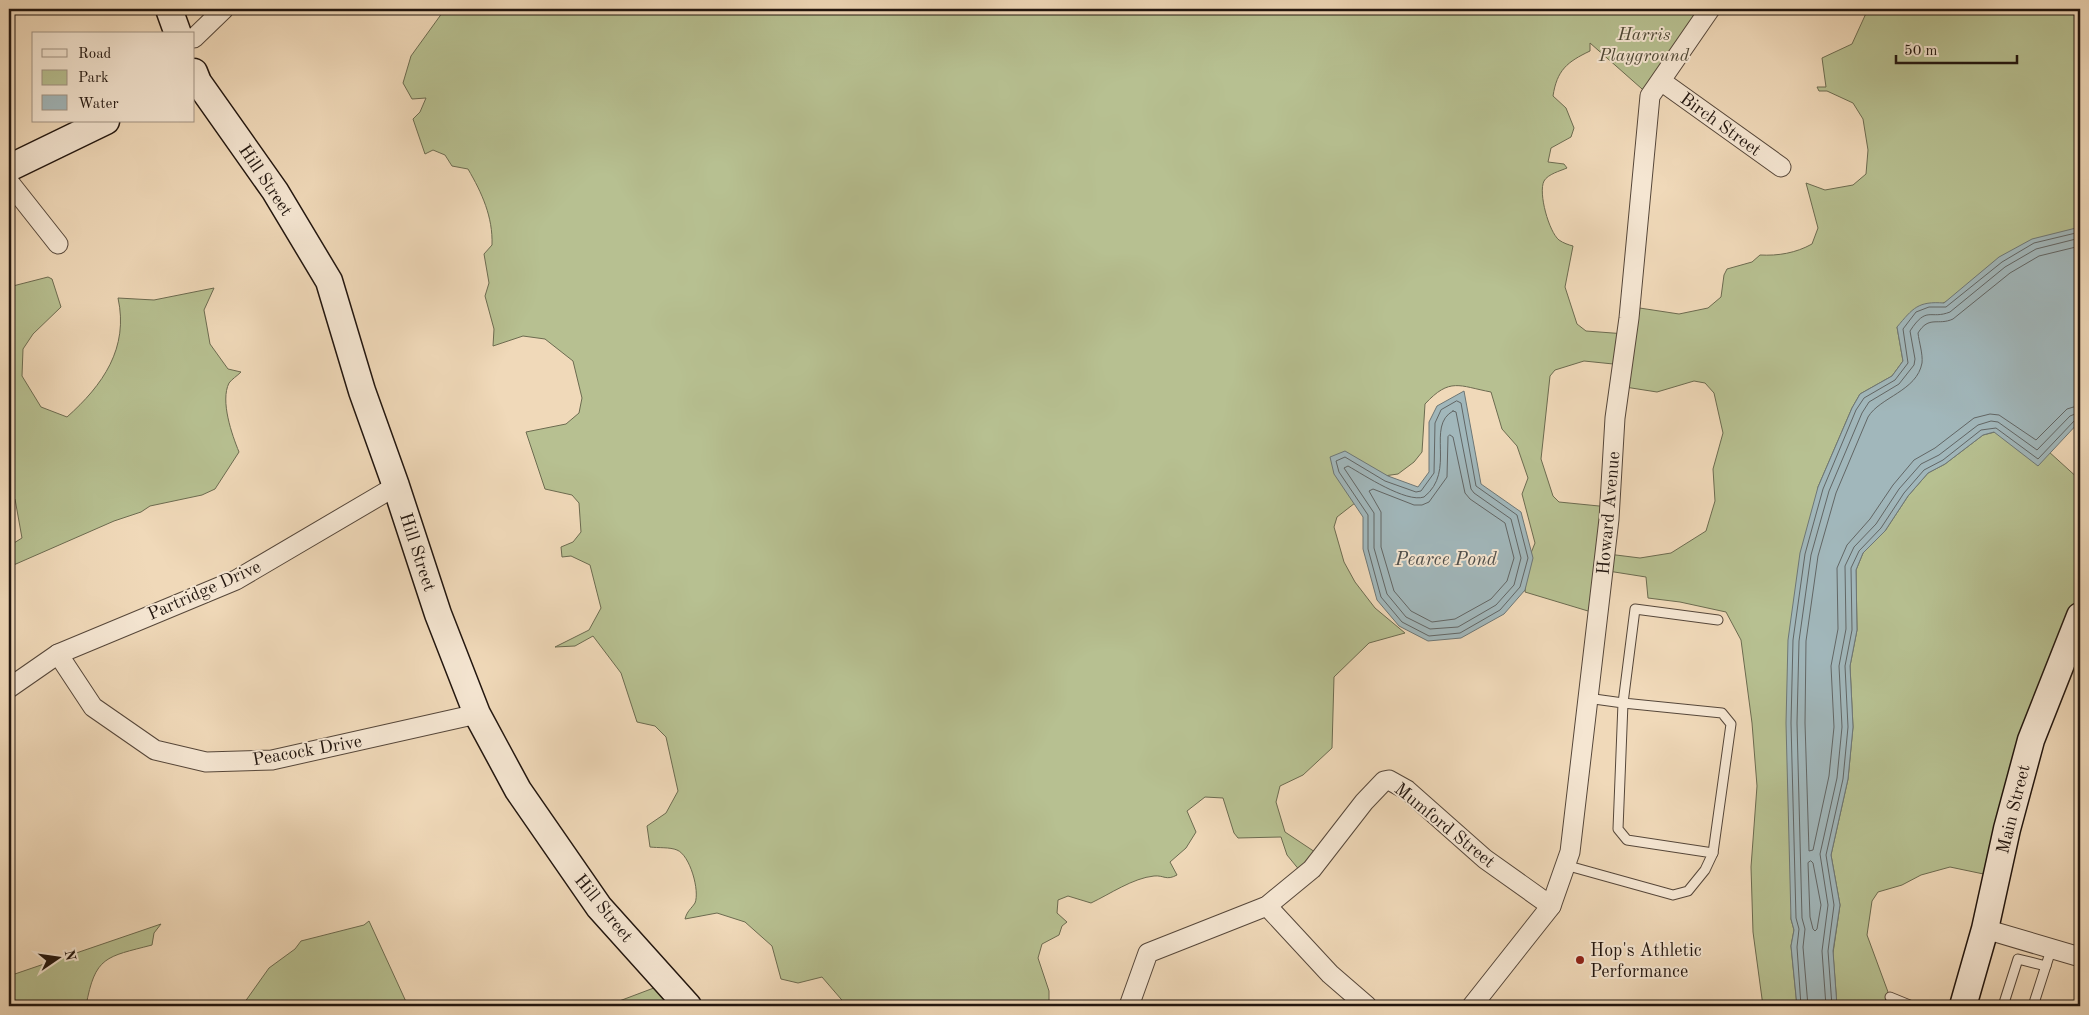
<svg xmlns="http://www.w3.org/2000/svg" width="2089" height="1015" viewBox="0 0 2089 1015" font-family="'Old Standard TT',serif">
  <rect width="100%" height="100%" fill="#f0d9b9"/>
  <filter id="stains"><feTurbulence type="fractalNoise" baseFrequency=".004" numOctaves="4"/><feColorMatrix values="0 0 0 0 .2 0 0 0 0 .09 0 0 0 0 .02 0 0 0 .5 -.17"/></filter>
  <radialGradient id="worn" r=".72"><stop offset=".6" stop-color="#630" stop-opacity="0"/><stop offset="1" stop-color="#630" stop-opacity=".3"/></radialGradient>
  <g fill="#b7c091" stroke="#6c6b50" fill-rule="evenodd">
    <path d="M445 9H1712L1650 96 1590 43V51C1567 62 1557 70 1553 96L1566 108 1574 128 1571 137 1551 148 1548 162 1564 164 1567 168C1560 171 1548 174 1544 181 1538 193 1549 232 1559 240 1563 243 1569 245 1573 246L1565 287 1577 324 1586 331 1626 334 1633 307 1679 314 1708 308 1721 297 1724 275 1727 269 1752 262 1760 255C1778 256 1796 253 1812 244L1818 228 1806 183 1825 190 1853 185 1866 174 1868 150 1863 119 1853 103 1827 91H1819L1817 87H1826L1822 58 1852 44 1868 9H2080V228L2030 258 1897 327 1903 361 1892 376 1860 394 1852 408 1818 487 1791 919 1794 930 1791 946 1797 1006H1763L1753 932 1751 867 1757 786 1752 723 1741 640 1726 612 1680 602 1648 598 1646 577 1608 571 1598 614 1525 592 1527 563 1535 543 1522 494 1528 478 1517 446 1502 429 1491 392C1459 386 1450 377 1425 404L1422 452 1414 462 1398 474 1363 479 1355 503 1337 517 1334 527 1344 562 1355 582 1375 608 1405 633 1369 643 1334 677 1332 748 1303 775 1280 786 1276 802 1285 832 1321 856 1305 877 1287 855 1281 837 1238 838 1234 833 1223 798 1205 797 1187 811 1196 832 1186 848 1170 862 1177 875C1166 881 1164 875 1154 876 1133 878 1110 894 1091 903L1068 896 1058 900 1057 913 1067 922 1062 926 1059 935 1042 944 1038 958 1049 991V1006H887L881 1003 847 1006 822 977 798 983 781 979 772 946 745 922 717 913 685 919C687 911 691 909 695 903 700 891 690 855 677 850 670 847 658 848 650 847L647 826 666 813 678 791 666 737 655 726 637 722 621 673 593 636 575 646 555 647 589 630 601 608 590 565 571 556 562 557 561 547 573 542 581 532 579 503 572 495 545 489 526 432 566 424 579 413 582 398 573 361 545 339 523 336 493 346 494 329 485 296 489 283 484 254 492 245C493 217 482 193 468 169L452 166 445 155 433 150 425 154 413 119 420 112 426 98 412 99 403 83 411 56ZM1584 361 1623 365 1625 387 1657 392 1694 381 1705 383 1714 393 1723 433 1713 469 1715 501 1706 531 1671 553 1640 558 1608 554 1609 507 1559 502 1553 496 1541 459 1550 376 1555 370Z"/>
    <path d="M48 277 52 279 61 307 33 334 23 349 22 376 41 407 67 417C103 385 129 348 118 298L154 300 214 288 204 310 210 344 228 369 241 372C237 376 232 379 229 383 220 401 232 435 239 452L215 489 202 495 150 506 141 512 114 521 9 567V546L22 538 15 499 9 493V287Z"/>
    <polygon points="1999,431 2048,451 2080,480 2080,618 1993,876 1950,867 1921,875 1902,885 1878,892 1872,901 1867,935 1888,992 1884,1006 1837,1006 1833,953 1840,905 1831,855 1848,779 1853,727 1850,666 1857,630 1856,570 1863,553 1885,531 1908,496 1928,473 1945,464 1983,435"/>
    <polygon points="369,921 408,1006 242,1006 269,968 295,949 301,941 364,925"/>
    <path d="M161 924 154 933 152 945C106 957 95 956 86 1006H9V976Z"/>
    <polygon points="667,983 688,1006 606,1006"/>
  </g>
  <g fill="#a1b7bb" stroke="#6e7776">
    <path d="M2080 227V421L2038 466 1994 432 1983 435 1945 464 1928 473 1908 496 1885 531 1863 553 1856 570 1857 630 1850 666 1853 727 1848 779 1831 855 1840 905 1833 951 1837 1006H1797L1791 946 1794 930 1791 919 1786 723 1788 640 1800 553 1818 487 1852 408 1860 394 1892 376 1903 361 1897 327C1913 308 1918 301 1944 303L1999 257 2032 239Z"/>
    <polygon points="1464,391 1481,484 1521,512 1533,558 1525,590 1504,614 1461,638 1428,641 1399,626 1377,600 1363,549 1363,517 1334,474 1330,457 1345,451 1388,476 1418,487 1429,472 1429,422 1437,406"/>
  </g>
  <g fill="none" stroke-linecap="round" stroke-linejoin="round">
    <g stroke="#626665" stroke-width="1">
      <path d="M2080 246 2039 256 2010 273 1953 319C1938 326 1929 315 1918 333 1919 342 1923 354 1922 363 1917 391 1880 397 1868 417L1836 493 1818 556 1806 641 1805 723 1809 851 1813 850 1829 776 1834 727 1831 666 1838 629 1837 568 1847 545 1870 519 1893 485 1914 460 1935 448 1974 418 1990 414 1999 415 2036 440 2067 409 2080 405"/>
      <polygon points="1457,401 1461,403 1476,486 1517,515 1528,558 1520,587 1500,610 1460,633 1429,636 1402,622 1381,597 1368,549 1368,515 1339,472 1336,461 1345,457 1385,481 1416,492 1421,491 1434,473 1435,423 1441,410"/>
      <path d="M1453 411 1456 412 1471 489 1474 493 1511 519 1521 558 1514 585 1496 605 1458 627 1430 629 1406 617 1387 594 1374 548V513L1344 468 1348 466C1364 475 1406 503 1424 497 1457 471 1425 426 1453 411Z"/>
      <polygon points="1450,435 1453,437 1465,493 1470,499 1505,523 1514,558 1507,581 1491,599 1455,619 1432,622 1411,611 1394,591 1381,547 1381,512 1369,491 1373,489 1414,505 1422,505 1429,502 1447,477 1448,437"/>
      <polygon points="1811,861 1813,863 1821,905 1817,929 1815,931 1813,929 1810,917 1808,863"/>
      <polyline points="1801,1006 1797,947 1799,929 1796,918 1791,723 1793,640 1805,554 1823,489 1856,410 1864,398 1895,380 1908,363 1903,329 1916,312 1929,307 1946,307 2002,262 2034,243 2080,232"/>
      <path d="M1808 1006 1803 947 1805 929 1802 918 1797 723 1799 641 1811 555 1829 491 1862 413 1869 402 1899 384 1914 365 1915 359 1910 331C1927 305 1930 320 1950 312L2005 267 2036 249 2080 238"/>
      <polyline points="1826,1006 1822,951 1828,905 1820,854 1837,778 1842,727 1839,666 1846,629 1845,566 1854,547 1876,524 1899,489 1921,464 1939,455 1978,425 1991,421 1998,422 2037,450 2070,416 2080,412"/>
      <polyline points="1832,1006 1828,951 1834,905 1826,855 1843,779 1848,727 1845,666 1852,630 1851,568 1859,551 1881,528 1904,493 1924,470 1943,460 1981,430 1996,428 2038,459 2075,420 2080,418"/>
    </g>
    <defs>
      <g id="lane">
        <polyline points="1587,698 1623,703 1618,829 1627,840 1713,853"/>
        <polyline points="1565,865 1673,895 1688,891 1705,870 1713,853 1731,724 1722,713 1623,703 1635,609 1718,620"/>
        <polyline points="1890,997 1912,1006"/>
        <polyline points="2003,1006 2018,959 2046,966"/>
        <polyline points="2033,1006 2051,950"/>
      </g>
      <g id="street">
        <polyline points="194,38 224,9"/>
        <polyline points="1661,81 1781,167"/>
        <polyline points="9,182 58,244"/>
        <polyline points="58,654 93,707 155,750 206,762 272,760 477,714"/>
        <polyline points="9,688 58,654 236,580 396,486"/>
        <polyline points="1267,906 1330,974 1367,1006"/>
        <polyline points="1985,929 2080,957"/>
        <polyline points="1129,1006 1148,953 1267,906 1312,869 1364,802 1384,781 1389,780 1407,790 1485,859 1551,906"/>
        <polyline points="1472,1006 1551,906 1570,852 1609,519 1615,418 1629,318 1650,96 1710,9"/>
      </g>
      <g id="secondary">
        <polyline points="169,9 178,34"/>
        <polyline points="194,72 198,82 275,191 329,281 362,391 396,486 438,614 477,714 518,790 599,907 688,1006"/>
        <polyline points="9,168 106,121"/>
        <polyline points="1963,1006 1985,929 2007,829 2031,740 2080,616"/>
      </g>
    </defs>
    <use href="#lane" stroke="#56473a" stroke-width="11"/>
    <use href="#street" stroke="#56473a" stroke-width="21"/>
    <use href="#secondary" stroke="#22160f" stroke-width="29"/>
    <use href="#lane" stroke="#f5e6d2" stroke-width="9"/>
    <use href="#street" stroke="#f5e6d2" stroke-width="19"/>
    <use href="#secondary" stroke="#f5e6d2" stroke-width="26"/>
  </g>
  <circle fill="#8f2418" stroke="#f5e6d2" stroke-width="2" cx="1580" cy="960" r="5"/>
  <g text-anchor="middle" stroke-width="4" stroke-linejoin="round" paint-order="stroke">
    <g font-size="18" font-style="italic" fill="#4f4936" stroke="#f5e6d2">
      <text x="1644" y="40">Harris<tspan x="1644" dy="21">Playground</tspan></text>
    </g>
    <g font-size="18" fill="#22160f" stroke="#f5e6d2">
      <text transform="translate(1721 124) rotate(36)" y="6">Birch Street</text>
      <text transform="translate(266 180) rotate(56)" y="6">Hill Street</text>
      <text transform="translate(1608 513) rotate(-85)" y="6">Howard Avenue</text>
      <text transform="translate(418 552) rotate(72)" y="6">Hill Street</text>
      <text transform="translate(204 590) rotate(-24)" y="6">Partridge Drive</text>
      <text transform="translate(307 750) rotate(-10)" y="6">Peacock Drive</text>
      <text transform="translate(2013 809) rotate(-76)" y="6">Main Street</text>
      <text transform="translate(1445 825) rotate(39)" y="6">Mumford Street</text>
      <text transform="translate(604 908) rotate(51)" y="6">Hill Street</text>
    </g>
    <g font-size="18" fill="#22160f" stroke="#f5e6d2" text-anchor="start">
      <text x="1590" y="956">Hop's Athletic<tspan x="1590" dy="21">Performance</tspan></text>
    </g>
    <g font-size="19" font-style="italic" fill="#4e4e4b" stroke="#f5e6d2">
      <text x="1446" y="565">Pearce Pond</text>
    </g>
  </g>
  <rect width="2089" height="1015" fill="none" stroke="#f0d9b9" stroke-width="30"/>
  <rect x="10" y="10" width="2069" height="995" fill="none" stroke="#22160f" stroke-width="2.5"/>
  <rect x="15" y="15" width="2059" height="985" fill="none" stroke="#22160f"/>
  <rect x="32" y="32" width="162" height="90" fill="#f5e6d2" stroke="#a19384"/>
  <rect x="42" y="49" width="25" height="8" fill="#f5e6d2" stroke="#a19384"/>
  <text x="78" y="58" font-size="15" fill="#22160f">Road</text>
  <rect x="42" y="70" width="25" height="15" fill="#b7c091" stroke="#a19384"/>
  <text x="78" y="82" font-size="15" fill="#22160f">Park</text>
  <rect x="42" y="95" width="25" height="15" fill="#a1b7bb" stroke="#a19384"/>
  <text x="78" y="108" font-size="15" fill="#22160f">Water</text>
  <g transform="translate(58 958) rotate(77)" stroke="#f5e6d2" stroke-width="4" paint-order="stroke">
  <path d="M0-4L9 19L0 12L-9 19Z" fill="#22160f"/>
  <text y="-8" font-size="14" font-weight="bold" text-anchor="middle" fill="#22160f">N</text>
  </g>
  <path d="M1896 55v8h121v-8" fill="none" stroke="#22160f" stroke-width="2.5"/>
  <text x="1904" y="55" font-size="15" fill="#22160f" stroke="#f5e6d2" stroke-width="4" paint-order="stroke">50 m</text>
  <rect width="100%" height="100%" filter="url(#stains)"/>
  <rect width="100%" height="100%" fill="url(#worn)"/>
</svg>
